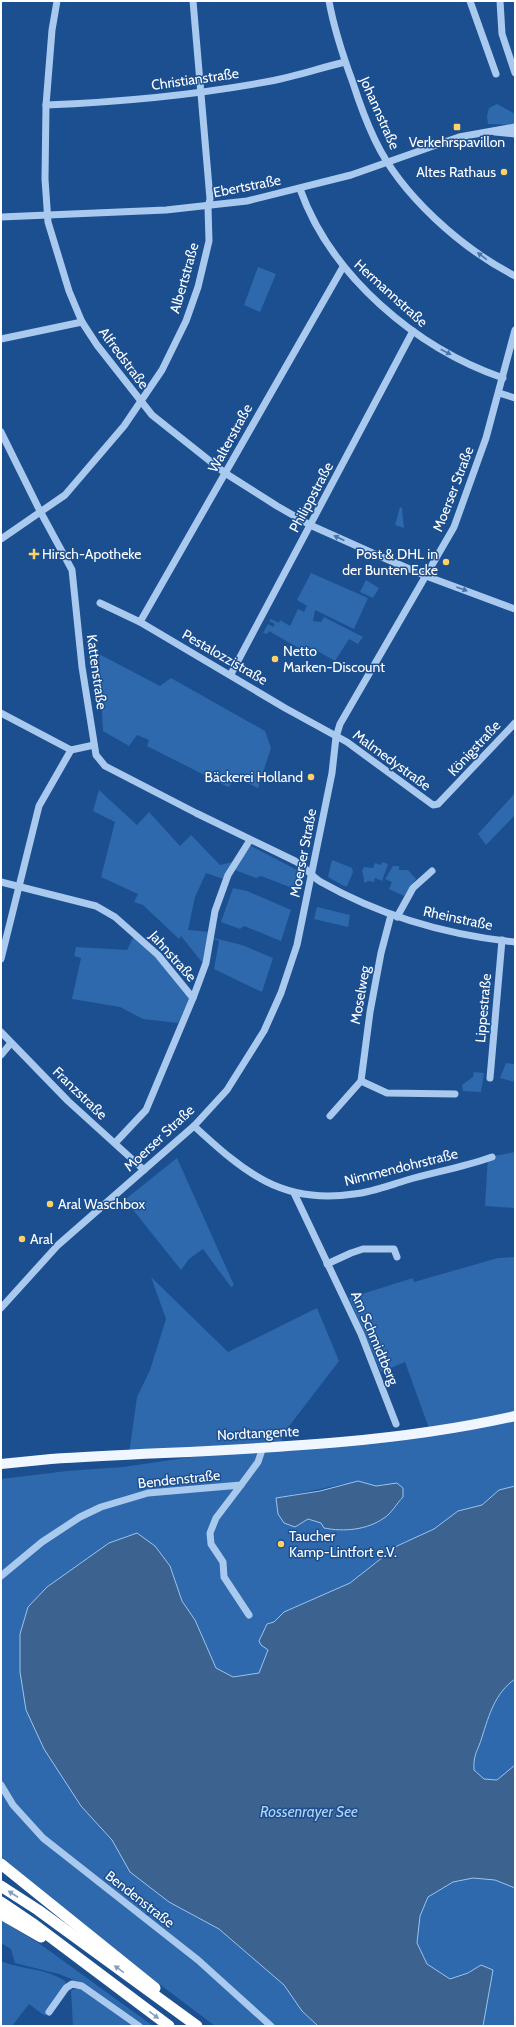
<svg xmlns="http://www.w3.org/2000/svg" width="516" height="2027" viewBox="0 0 516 2027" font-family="Cabin,sans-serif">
  <rect width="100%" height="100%" fill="#1b4f8f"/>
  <g fill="#2e69ad" fill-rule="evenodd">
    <polygon points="497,104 515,114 515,125 488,124 487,116 489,108"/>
    <polygon points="258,267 276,274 260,312 244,305"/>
    <polygon points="400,507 402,508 404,528 395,525"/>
    <polygon points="311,573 368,598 354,629 315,610 313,621 321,622 324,617 363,637 358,644 349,639 335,661 312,648 309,654 269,631 267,634 263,633 268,624 273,627 275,624 269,621 271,619 279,623 280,620 290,626 298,609 304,612 307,606 297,600"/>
    <polygon points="366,580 379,588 373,598 360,592"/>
    <polygon points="99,654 160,686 171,678 265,731 271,748 258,788 237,778 228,787 147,746 149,740 137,735 129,746 103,731"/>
    <polygon points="99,790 137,825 149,812 180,846 191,835 220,865 232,862 223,879 206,873 195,897 188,930 211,932 210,937 242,945 273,958 262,992 214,969 219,941 210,937 205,966 181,936 179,939 143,905 134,902 138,894 101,877 115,822 93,811"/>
    <polygon points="515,793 515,815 486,845 478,834"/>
    <polygon points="251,846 299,871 295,889 261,876 256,878 232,869"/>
    <polygon points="332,860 352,868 353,872 347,886 344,886 328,877"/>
    <polygon points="382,862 388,864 382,881 375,878 374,882 368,881 364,883 364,878 362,871 364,867 373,868 375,863 381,865"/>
    <polygon points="393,866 399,866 399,870 408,870 416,879 404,896 389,889 392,882 385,879"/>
    <polygon points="233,888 247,891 291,910 281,941 244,926 240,929 221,922"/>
    <polygon points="317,907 350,915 348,927 314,919"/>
    <polygon points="135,934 191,995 178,1023 143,1019 120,1007 72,999 81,958 74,956 76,947 127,950"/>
    <polygon points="506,1063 515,1064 515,1082 500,1078"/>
    <polygon points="474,1072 484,1073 481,1092 463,1091 462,1085 473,1077"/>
    <polygon points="515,1152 515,1208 485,1206 488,1157"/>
    <polygon points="177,1158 234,1285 231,1287 203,1249 189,1259 181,1270 126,1201 127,1198"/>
    <path d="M515 1257V1486L499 1490 482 1505 458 1511 434 1529 397 1546 350 1583 284 1612 274 1622 267 1624 261 1645 268 1650 259 1673 233 1677 216 1668 195 1620 182 1601 170 1566 28 1607 20 1634 21 1676 81 1805 112 1840 130 1871 169 1902 219 1929 284 1985 302 2011 318 2026H215L114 1950 1 1858V1479L67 1471 123 1467 247 1449 129 1454 137 1397 150 1370 166 1319 151 1277 228 1352 317 1308 339 1361 283 1434 280 1446 430 1431 405 1362 381 1372 349 1298 413 1278 414 1282 498 1258ZM358 1481 376 1486 384 1484 403 1497 385 1518 322 1523 308 1519 277 1498ZM51 1849 144 1915 162 1907 141 1919Z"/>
    <path d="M515 1679V1765L497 1780 484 1779 474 1770C473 1754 478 1751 482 1737 489 1715 495 1693 515 1679Z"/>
    <polygon points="470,1875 495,1880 515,1888 515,2026 483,2026 493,1970 481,1965 468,1973 450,1979 427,1964 417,1943 420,1916 428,1897 453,1882"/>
    <polygon points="1,1920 40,1944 153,2026 142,2026 79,1982 59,1974 15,1963 11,1949 1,1943"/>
    <path d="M1 1961C21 1970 48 1968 66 1982L65 1986 45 2016 29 2004 12 2026H1Z"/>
    <polygon points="79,1988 135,2026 73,2026 71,1990"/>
  </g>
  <g fill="#3c6290" stroke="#9cc4f0">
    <path d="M358 1481 376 1486 397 1483 403 1488V1497C397 1503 391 1514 384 1518 367 1530 344 1532 324 1528L321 1523 308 1519 295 1527 284 1523 278 1514 276 1498 320 1491Z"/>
    <path d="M515 1486V1679C495 1693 489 1715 482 1737 478 1751 473 1754 474 1770L484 1779 497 1780 515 1765V1888L495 1880 473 1878 453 1882 428 1897 420 1916 417 1943 427 1964 450 1979 468 1973 481 1965 493 1970 483 2026H318L302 2011 284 1985 219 1929 169 1902 130 1872 112 1840 81 1806 44 1749 26 1710 20 1672V1634L28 1607 47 1587 109 1543 137 1533 155 1546 170 1566 182 1601 195 1620 216 1668 233 1677 259 1673 268 1650 261 1645 259 1641 267 1624 274 1622 284 1612 350 1583 397 1546 434 1529 458 1511 482 1505 499 1490Z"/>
  </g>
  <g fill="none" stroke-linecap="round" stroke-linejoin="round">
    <g stroke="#a9c9ee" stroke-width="7">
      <polyline points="57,1 52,30 46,105 45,179 48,222 69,291 82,322 97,345 152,415 225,473 277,506 310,525 377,555 426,576 515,609"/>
      <path d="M329 1C334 29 343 56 353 83 359 102 366 121 375 140 401 195 461 248 515 276"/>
      <polyline points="470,1 496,74"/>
      <polyline points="500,1 502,34 515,73"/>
      <path d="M46 105C122 102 196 95 271 81 296 76 320 68 345 62"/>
      <polyline points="495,132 515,134"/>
      <path d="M300 189C331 276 416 348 503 378"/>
      <polyline points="1,217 166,210 247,201 351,175 459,137 515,127"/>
      <polyline points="1,339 82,322"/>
      <polyline points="499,393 515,398"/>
      <path d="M1 432 40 511 72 570 82 667 96 755 105 766 196 813 295 861C306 867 311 876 321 882 381 916 447 935 515 942"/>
      <polyline points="1,539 65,495 124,426 162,370 186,321 198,287 209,241 208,207 210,199 193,1"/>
      <polyline points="100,603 140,622 285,708 347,742 433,805 438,804 515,723"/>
      <polyline points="140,622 343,267"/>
      <polyline points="231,674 413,331"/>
      <polyline points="1,713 71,750 94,745"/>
      <polyline points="1,882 96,906 115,917 158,955 193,998 146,1110 115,1143"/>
      <polyline points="397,917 413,888 432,871"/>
      <polyline points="1,959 39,806 71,750"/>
      <polyline points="193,998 206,963 215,911 228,875 250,840"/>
      <polyline points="1,1032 68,1101 144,1170"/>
      <polyline points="1,1055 11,1043"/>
      <polyline points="490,1078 502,940"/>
      <polyline points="361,1081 387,1093 455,1094"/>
      <polyline points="330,1116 361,1081 370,1012 381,953 391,915"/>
      <path d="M194 1126C244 1172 282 1205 354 1194 372 1192 390 1185 407 1180 435 1172 464 1167 492 1157"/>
      <polyline points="294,1193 361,1334 396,1424"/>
      <polyline points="327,1264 351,1253 363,1249 394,1249 397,1257"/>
      <polyline points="1,1308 58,1245 194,1126 227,1090 264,1031 281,993 297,945 332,773 336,737 340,724 454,527 486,438 515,330"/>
      <polyline points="241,1485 216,1518 210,1533 211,1544 223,1562 224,1577 249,1615"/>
      <polyline points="1,1576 42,1542 80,1517 101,1507 148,1493 241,1485 258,1462 263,1447"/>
      <polyline points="1,1785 13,1805 43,1838 198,1960 271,2026"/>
      <polyline points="49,2012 66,1988 72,1984 82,1986 139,2026"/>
    </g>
    <path stroke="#f0f6ff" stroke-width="10" d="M1 1464 51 1459C204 1449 365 1450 515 1416"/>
    <g stroke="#fff" stroke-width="11">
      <polyline points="1,1864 155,1988"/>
      <polyline points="1,1886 38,1910 197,2026"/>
      <polyline points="1,1902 32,1923 169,2026"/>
      <polyline points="1,1914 41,1937"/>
    </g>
  </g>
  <defs><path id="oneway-solid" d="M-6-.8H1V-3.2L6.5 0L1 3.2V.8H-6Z"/></defs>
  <g fill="#4674ac">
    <use href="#oneway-solid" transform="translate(482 256) rotate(-143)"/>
    <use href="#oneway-solid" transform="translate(446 352) rotate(28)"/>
    <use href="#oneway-solid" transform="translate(339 538) rotate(-155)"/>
    <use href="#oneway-solid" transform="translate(462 589) rotate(20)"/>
  </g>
  <g fill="#829ec1">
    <use href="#oneway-solid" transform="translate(13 1894) rotate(-147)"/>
    <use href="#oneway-solid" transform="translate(119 1969) rotate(-144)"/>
    <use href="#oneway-solid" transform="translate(154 2015) rotate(37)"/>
  </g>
  <g fill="#ffd166" stroke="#1b4f8f" stroke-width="1.5">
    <rect x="453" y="123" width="8" height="8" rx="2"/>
    <circle cx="504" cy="172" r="4"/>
    <path d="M32 548h4v4h4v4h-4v4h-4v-4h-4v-4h4z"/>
    <circle cx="446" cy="562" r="4"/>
    <circle cx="275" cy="659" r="4"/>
    <circle cx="311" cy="777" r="4"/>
    <circle cx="50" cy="1204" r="4"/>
    <circle cx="22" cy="1239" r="4"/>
    <circle cx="281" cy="1544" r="4"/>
  </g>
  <g text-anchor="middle" stroke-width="3" stroke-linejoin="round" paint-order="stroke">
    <g font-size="14" fill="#fff" stroke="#1b4f8f">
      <text transform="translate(195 79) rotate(-8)" y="5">Christianstraße</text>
      <text transform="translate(380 113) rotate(66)" y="5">Johannstraße</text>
      <text transform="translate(247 186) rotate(-11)" y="5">Ebertstraße</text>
      <text transform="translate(184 278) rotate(-74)" y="5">Albertstraße</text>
      <text transform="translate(391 293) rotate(42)" y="5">Hermannstraße</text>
      <text transform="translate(124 358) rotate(53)" y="5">Alfredstraße</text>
      <text transform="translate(230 438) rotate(-61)" y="5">Walterstraße</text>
      <text transform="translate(453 489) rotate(-69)" y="5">Moerser Straße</text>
      <text transform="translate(311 497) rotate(-62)" y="5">Philippstraße</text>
      <text transform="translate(225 657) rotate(30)" y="5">Pestalozzistraße</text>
      <text transform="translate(97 672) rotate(82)" y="5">Kattenstraße</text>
      <text transform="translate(474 748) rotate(-47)" y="5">Königstraße</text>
      <text transform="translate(392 760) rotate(36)" y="5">Malmedystraße</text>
      <text transform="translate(303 853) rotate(-79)" y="5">Moerser Straße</text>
      <text transform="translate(458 918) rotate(12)" y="5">Rheinstraße</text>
      <text transform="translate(173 956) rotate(48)" y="5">Jahnstraße</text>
      <text transform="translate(360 995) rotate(-80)" y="5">Moselweg</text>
      <text transform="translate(483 1008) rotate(-85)" y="5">Lippestraße</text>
      <text transform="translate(80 1093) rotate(44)" y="5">Franzstraße</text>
      <text transform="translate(159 1138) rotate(-43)" y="5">Moerser Straße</text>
      <text transform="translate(401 1167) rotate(-14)" y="5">Nimmendohrstraße</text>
      <text transform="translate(375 1338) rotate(67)" y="5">Am Schmidtberg</text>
      <text transform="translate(258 1433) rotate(-3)" y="5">Nordtangente</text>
      <text transform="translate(179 1479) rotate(-6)" y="5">Bendenstraße</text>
      <text transform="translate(140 1899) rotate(38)" y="5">Bendenstraße</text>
    </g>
    <g font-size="14" fill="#fff" stroke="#1b4f8f" text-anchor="start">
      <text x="457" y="147" text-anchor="middle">Verkehrspavillon</text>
      <text x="496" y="177" text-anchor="end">Altes Rathaus</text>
      <text x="42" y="559">Hirsch-Apotheke</text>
      <text x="438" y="559" text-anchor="end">Post &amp; DHL in<tspan x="438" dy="16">der Bunten Ecke</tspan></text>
      <text x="283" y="656">Netto<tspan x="283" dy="16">Marken-Discount</tspan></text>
      <text x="303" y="782" text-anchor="end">Bäckerei Holland</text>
      <text x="58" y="1209">Aral Waschbox</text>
      <text x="30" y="1244">Aral</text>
      <text x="289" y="1541">Taucher<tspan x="289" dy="16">Kamp-Lintfort e.V.</tspan></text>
    </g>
    <g font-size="15" font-style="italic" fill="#b5d3f5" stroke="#1b4f8f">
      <text x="309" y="1817">Rossenrayer See</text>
    </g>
  </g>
  <rect width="516" height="2027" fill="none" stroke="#ffffff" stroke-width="4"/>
</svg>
